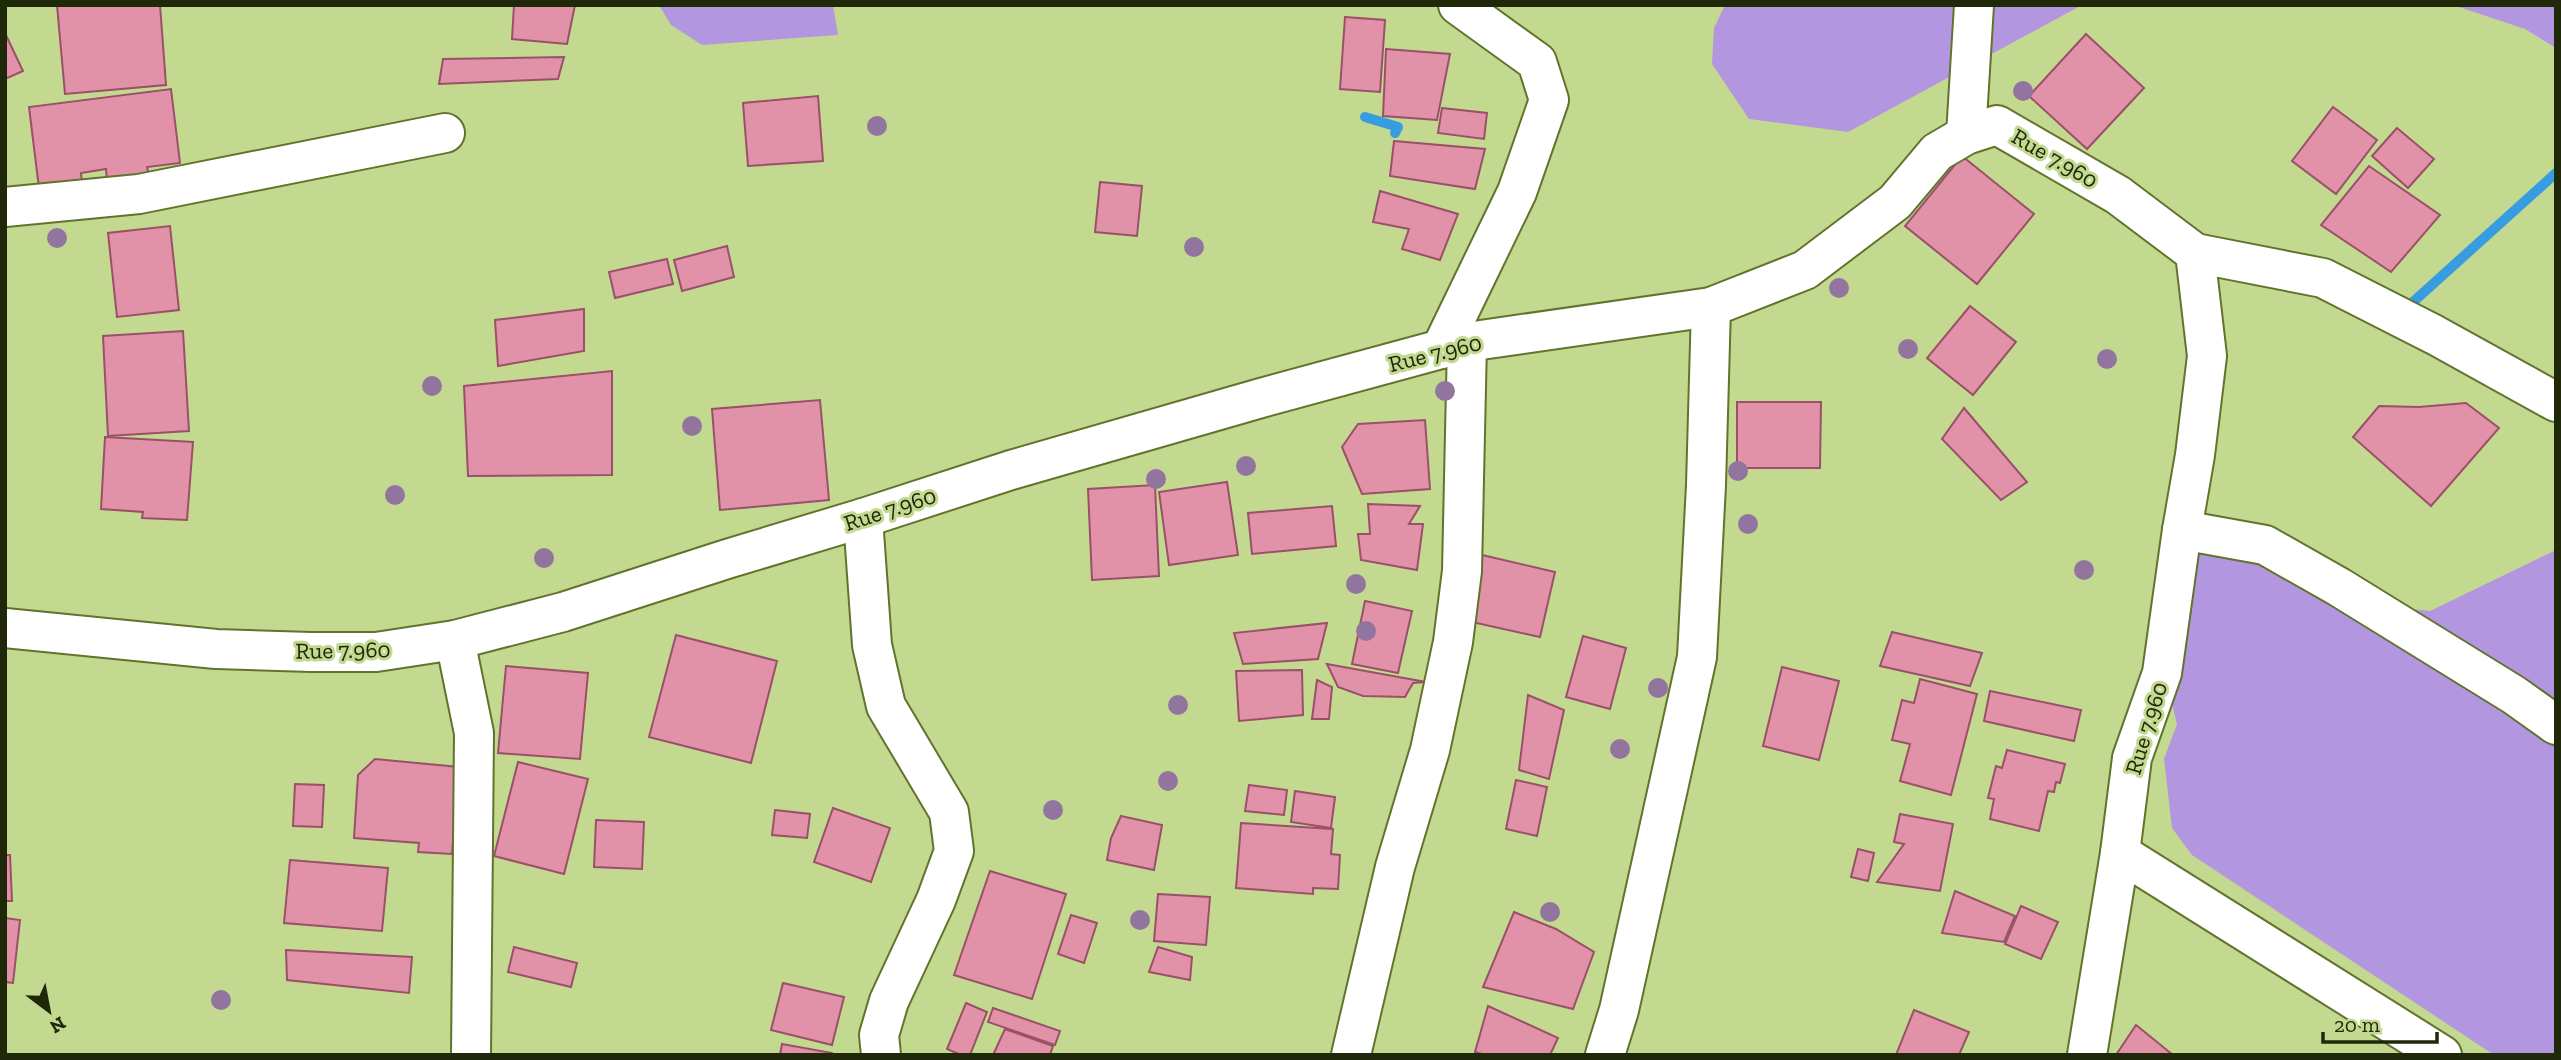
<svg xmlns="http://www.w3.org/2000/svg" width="2561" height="1060" viewBox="0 0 2561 1060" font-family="'Zilla Slab',serif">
  <rect width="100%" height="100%" fill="#c4d990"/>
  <g fill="#b396e0">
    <polygon points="659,5 833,5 838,35 702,45 671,25"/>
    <polygon points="1725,5 2082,5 1848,132 1749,119 1712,64 1714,28"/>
    <polygon points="2453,5 2556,5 2556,48 2525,29"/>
    <polygon points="2213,525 2328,601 2430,611 2556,550 2556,1055 2494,1055 2192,855 2172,828 2164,759 2177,724 2164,671 2178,534"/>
  </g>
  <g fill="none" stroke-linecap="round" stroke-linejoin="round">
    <g stroke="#379de0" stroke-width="10">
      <polyline points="1365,117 1398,127 1395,133"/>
      <polyline points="2413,302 2556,173"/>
    </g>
  </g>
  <g fill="#e192a8" stroke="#995167" stroke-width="2">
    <polygon points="57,5 160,5 166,85 65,94"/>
    <polygon points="514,5 575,5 567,44 512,39"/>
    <polygon points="1345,17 1385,20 1380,92 1340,89"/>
    <polygon points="5,33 23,71 5,79"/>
    <polygon points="2086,34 2144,88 2087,149 2029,96"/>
    <polygon points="1386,49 1450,54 1437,120 1383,116"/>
    <polygon points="564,57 558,79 439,84 443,59"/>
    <polygon points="171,89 180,163 147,167 149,175 107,181 106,169 81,173 82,182 39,188 29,107"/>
    <polygon points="818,96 823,161 748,166 743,103"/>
    <polygon points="2333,107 2377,140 2336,194 2292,161"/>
    <polygon points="1442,108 1487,113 1484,139 1438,133"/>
    <polygon points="2397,128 2434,159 2408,188 2372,156"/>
    <polygon points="1394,141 1485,149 1475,189 1390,176"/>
    <polygon points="1962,156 2034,214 1977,284 1905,226"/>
    <polygon points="2369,166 2440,215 2391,272 2321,225"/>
    <polygon points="1100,182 1142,186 1137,236 1095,232"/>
    <polygon points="1380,191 1458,214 1440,260 1402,249 1409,229 1373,222"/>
    <polygon points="170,226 179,310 117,317 108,233"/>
    <polygon points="727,246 734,277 682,291 674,260"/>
    <polygon points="667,259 673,284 615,298 609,272"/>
    <polygon points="1970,306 2016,342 1973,395 1927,358"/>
    <polygon points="584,309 584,351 498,366 495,320"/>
    <polygon points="183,331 189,431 108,436 103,336"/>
    <polygon points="612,371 612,475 468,476 464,386"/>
    <polygon points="820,400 829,500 720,510 712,409"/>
    <polygon points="1737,402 1821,402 1820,468 1737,468"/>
    <polygon points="2466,403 2499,428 2431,506 2353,437 2379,406 2419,407"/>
    <polygon points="1964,408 2027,482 2001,500 1942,439"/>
    <polygon points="1425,420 1430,489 1362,494 1342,447 1358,424"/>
    <polygon points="105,437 193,442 187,520 142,518 143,512 101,509"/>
    <polygon points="1227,482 1238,555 1169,565 1159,492"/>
    <polygon points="1155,485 1159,576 1092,580 1088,489"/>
    <polygon points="1368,504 1420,506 1409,524 1423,524 1417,570 1361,560 1358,534 1370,534"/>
    <polygon points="1332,506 1336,546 1252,554 1248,513"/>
    <polygon points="1478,554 1555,572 1540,637 1463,620"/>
    <polygon points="1365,601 1412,611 1398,673 1352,664"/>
    <polygon points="1327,623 1318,659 1243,664 1234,633"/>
    <polygon points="1892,632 1982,653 1970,686 1880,666"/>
    <polygon points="676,635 777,661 751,763 649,737"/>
    <polygon points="1583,636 1626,648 1610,709 1566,697"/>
    <polygon points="1327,664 1426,682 1413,683 1405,697 1363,696 1338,687"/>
    <polygon points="506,666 588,673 580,759 498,753"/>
    <polygon points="1782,667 1839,681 1819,760 1763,746"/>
    <polygon points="1302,670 1303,715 1239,721 1236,671"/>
    <polygon points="1920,679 1977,694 1951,795 1900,781 1910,744 1892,740 1902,700 1914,703"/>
    <polygon points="1317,680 1332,687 1329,719 1312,719"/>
    <polygon points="1990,691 2081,710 2074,741 1984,721"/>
    <polygon points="1528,695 1564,710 1549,779 1519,770"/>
    <polygon points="2007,750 2065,764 2060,783 2056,782 2054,792 2048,791 2039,831 1990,819 1994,799 1988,798 1996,766 2002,768"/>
    <polygon points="375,759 459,767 452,854 418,852 419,843 354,838 358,775"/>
    <polygon points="518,762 588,779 564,874 494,856"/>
    <polygon points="1516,780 1547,787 1537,836 1506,829"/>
    <polygon points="295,784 324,785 322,827 293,826"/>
    <polygon points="1249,785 1287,790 1284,815 1245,811"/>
    <polygon points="1295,791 1335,797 1331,828 1291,822"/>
    <polygon points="833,808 890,828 871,882 814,862"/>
    <polygon points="775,810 810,814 807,838 772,835"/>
    <polygon points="1900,814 1953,824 1940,891 1877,882 1904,844 1894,842"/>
    <polygon points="1121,816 1162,825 1154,870 1107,860 1111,838"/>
    <polygon points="596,820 644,822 642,869 594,867"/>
    <polygon points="1241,823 1333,829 1331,854 1340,855 1338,889 1313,888 1313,894 1236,888"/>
    <polygon points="1858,849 1874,853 1868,881 1851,877"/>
    <polygon points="5,855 10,855 12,901 5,901"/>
    <polygon points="290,860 388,868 382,931 284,923"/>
    <polygon points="990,871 1066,894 1032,999 954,975"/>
    <polygon points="1955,891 2015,916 2004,942 1942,933"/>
    <polygon points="1158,894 1210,897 1206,945 1154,941"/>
    <polygon points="2021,906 2058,922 2041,959 2005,944"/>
    <polygon points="1514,912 1556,929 1594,952 1573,1009 1483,987"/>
    <polygon points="1071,915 1097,923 1084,963 1058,954"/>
    <polygon points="5,918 20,920 13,983 5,982"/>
    <polygon points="514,947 577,963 571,987 508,972"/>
    <polygon points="1158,947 1192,957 1190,980 1149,972"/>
    <polygon points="286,950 412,957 409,993 287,980"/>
    <polygon points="783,983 844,997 832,1045 771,1030"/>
    <polygon points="966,1003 987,1012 970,1055 961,1055 947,1049"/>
    <polygon points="1488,1006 1558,1038 1550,1055 1485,1055 1475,1052"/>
    <polygon points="993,1008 1060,1031 1055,1045 988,1022"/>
    <polygon points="1914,1010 1969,1032 1959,1055 1896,1055"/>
    <polygon points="2136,1025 2173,1055 2116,1055"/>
    <polygon points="1005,1029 1053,1046 1050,1055 993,1055"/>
    <polygon points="782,1044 832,1053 832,1055 780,1055"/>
  </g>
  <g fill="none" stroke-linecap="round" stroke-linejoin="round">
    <defs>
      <g id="minor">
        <polyline points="1966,135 1974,5"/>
        <polyline points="5,207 139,194 445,133"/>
        <polyline points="2195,253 2323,278 2435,335 2556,402"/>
        <polyline points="1441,349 1517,192 1549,100 1537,62 1458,5"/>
        <polyline points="863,518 872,645 886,706 949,812 954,851 936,900 889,1001 879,1035 881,1055"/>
        <polyline points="2182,530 2265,545 2339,587 2514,695 2556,725"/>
        <polyline points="5,628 216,649 311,652 376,652 455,640 563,612 727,559 863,518 1011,470 1261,398 1467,342 1711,307 1805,270 1895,202 1937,152 1966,135 1997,125 2118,195 2195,253 2207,356 2195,455 2182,530 2162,673 2132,758 2120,853 2087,1055"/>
        <polyline points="455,640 474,733 471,1055"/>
        <polyline points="2120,853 2442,1055"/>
        <polyline points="1351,1055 1395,867 1430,750 1453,642 1462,571 1467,342"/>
        <polyline points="1605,1055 1619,1010 1697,657 1706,485 1711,307"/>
      </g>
    </defs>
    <use href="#minor" stroke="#61732c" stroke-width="42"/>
    <use href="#minor" stroke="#fff" stroke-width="38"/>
  </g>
  <g fill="#92759f">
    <circle cx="2023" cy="91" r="10"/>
    <circle cx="877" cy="126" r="10"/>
    <circle cx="57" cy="238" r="10"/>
    <circle cx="1194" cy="247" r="10"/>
    <circle cx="1839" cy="288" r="10"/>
    <circle cx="1908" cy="349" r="10"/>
    <circle cx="2107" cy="359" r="10"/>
    <circle cx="432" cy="386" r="10"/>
    <circle cx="1445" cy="391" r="10"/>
    <circle cx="692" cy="426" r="10"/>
    <circle cx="1246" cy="466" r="10"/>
    <circle cx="1738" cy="471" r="10"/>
    <circle cx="1156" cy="479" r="10"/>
    <circle cx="395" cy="495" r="10"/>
    <circle cx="1748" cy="524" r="10"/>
    <circle cx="544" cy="558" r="10"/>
    <circle cx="2084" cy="570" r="10"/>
    <circle cx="1356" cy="584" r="10"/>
    <circle cx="1366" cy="631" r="10"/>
    <circle cx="1658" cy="688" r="10"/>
    <circle cx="1178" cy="705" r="10"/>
    <circle cx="1620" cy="749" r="10"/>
    <circle cx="1168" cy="781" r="10"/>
    <circle cx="1053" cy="810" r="10"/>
    <circle cx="1550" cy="912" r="10"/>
    <circle cx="1140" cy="920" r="10"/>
    <circle cx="221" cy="1000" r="10"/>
  </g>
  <g text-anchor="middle" stroke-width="6" stroke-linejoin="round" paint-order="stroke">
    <g font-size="23" fill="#20280a" stroke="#c4d990">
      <text transform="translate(2055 158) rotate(30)" y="8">Rue 7.960</text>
      <text transform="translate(1435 353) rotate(-14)" y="8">Rue 7.960</text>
      <text transform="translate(890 509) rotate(-18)" y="8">Rue 7.960</text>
      <text transform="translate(343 650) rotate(-1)" y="8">Rue 7.960</text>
      <text transform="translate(2146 728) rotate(-73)" y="8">Rue 7.960</text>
    </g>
  </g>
  <rect width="2561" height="1060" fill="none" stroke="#20280a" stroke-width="14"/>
  <g transform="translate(49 1011) rotate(148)" stroke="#c4d990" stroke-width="5" paint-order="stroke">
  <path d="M0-5L12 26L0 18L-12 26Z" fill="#20280a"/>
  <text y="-10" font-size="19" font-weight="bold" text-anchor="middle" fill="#20280a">N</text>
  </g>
  <path d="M2323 1032v10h114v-10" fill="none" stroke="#20280a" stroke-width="3.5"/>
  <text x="2334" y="1032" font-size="21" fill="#20280a" stroke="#c4d990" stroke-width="5" paint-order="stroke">20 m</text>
</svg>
